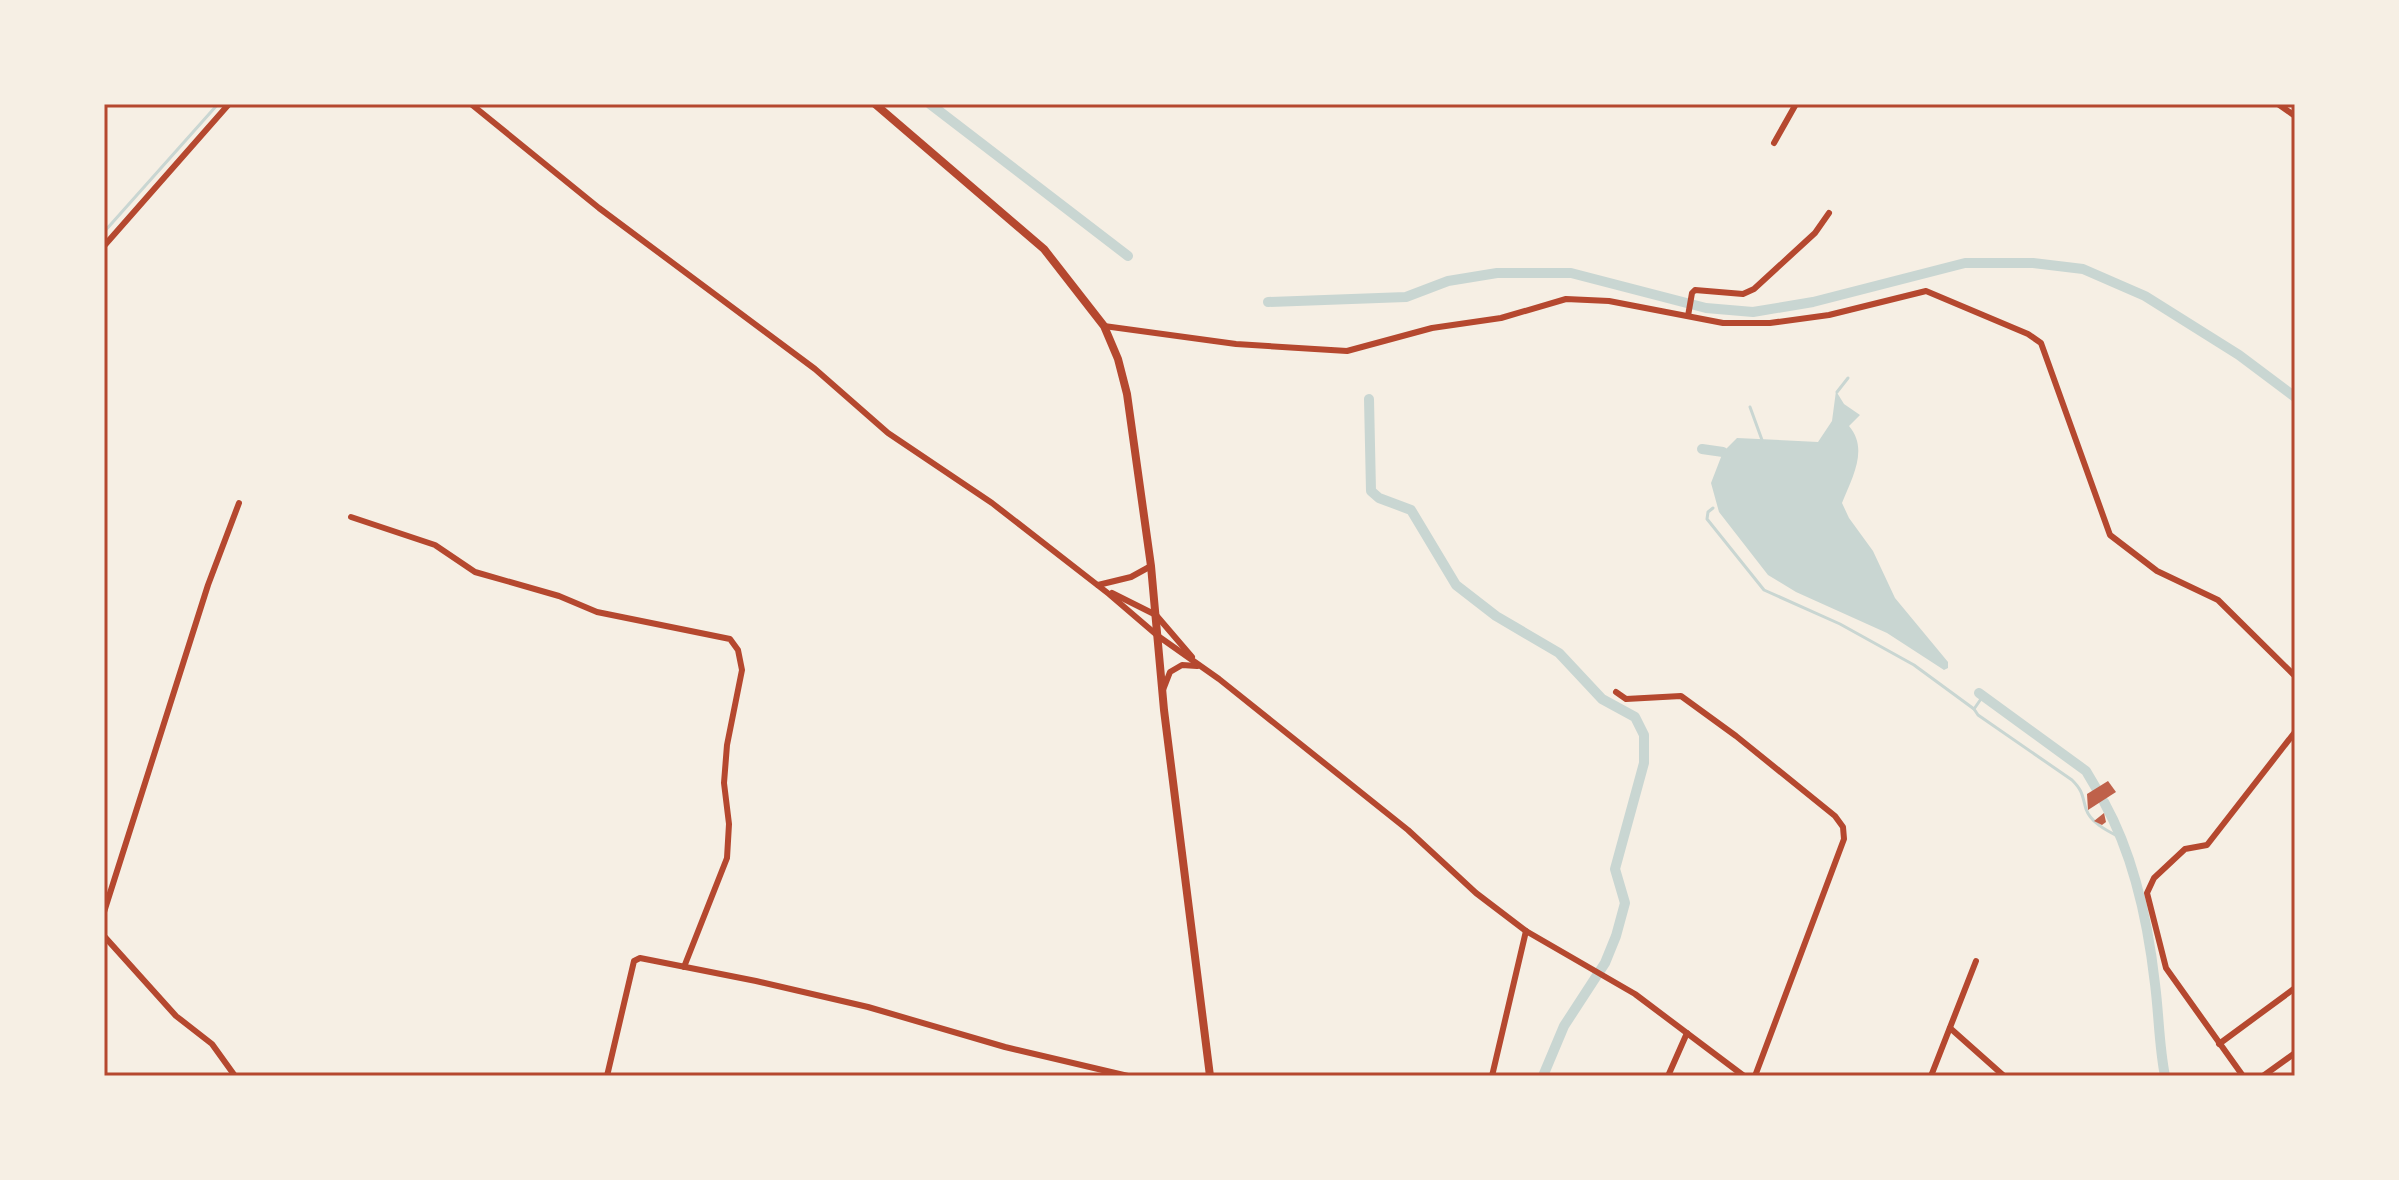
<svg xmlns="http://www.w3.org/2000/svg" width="2399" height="1180" viewBox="0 0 2399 1180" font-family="Karla,sans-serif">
  <rect width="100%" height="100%" fill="#f6efe4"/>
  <path fill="#c9d6d2" d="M1836 391 1844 404 1860 415 1849 426C1869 449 1852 478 1842 503L1849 518 1873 551 1895 598 1948 662V668L1944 670 1887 633 1796 592 1768 575 1719 512 1711 483 1723 452 1737 438 1818 442 1832 421Z"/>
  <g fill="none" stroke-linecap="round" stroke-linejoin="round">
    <g stroke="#c9d6d2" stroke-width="3">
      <polyline points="104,232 218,104"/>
      <polyline points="1837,392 1848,378"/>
      <polyline points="1750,407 1762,440"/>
      <polyline points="1713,508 1708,512 1707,519 1764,590 1840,624 1914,665 1974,709"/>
      <path d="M1983 696 1974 709 1978 715 2072 780C2083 791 2082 795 2086 809 2091 824 2110 832 2123 839"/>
    </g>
    <g stroke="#c9d6d2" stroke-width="10">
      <polyline points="930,104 1128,256"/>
      <polyline points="1268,302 1406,297 1448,281 1497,273 1571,273 1706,308 1753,312 1813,302 1965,263 2033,263 2083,269 2145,296 2239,355 2295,397"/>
      <polyline points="1369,399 1371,491 1379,498 1411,510 1456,585 1496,616 1559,653 1602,699 1635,717 1644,735 1644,763 1615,869 1625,903 1616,936 1605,963 1564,1026 1543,1076"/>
      <polyline points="1702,449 1723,452"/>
      <polyline points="1979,693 2086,771 2096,788"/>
      <path d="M2104 802C2134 856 2148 922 2155 984 2159 1015 2159 1046 2165 1076"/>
    </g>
  </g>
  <g fill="#bf614a">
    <polygon points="2108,781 2116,792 2088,810 2087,794"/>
    <polygon points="2104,813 2106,822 2102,825 2094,821"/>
  </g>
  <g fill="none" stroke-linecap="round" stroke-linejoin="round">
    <g stroke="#b5482f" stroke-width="6">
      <polyline points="471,104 599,208 815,369 888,433 992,503 1109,594 1158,636 1219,679 1408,830 1476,893 1526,931 1635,994 1744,1076"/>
      <polyline points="2278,104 2295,116"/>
      <polyline points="1774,143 1796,104"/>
      <polyline points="104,246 229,104"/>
      <polyline points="1688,316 1692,293 1695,290 1743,294 1754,289 1815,233 1829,213"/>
      <polyline points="1104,326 1236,344 1347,351 1432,328 1501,318 1566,299 1609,301 1723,323 1770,323 1829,315 1926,291 2028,334 2041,343 2110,535 2157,571 2218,600 2295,676"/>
      <polyline points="351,517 435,545 475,572 559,596 597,612 730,639 738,650 742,670 727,745 724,783 729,824 727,858 684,967"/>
      <polyline points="1098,585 1131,577 1151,566"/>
      <polyline points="1112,593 1156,615 1192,657"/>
      <polyline points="1163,690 1170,672 1182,665 1197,666"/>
      <polyline points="1616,692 1626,699 1681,696 1736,736 1835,816 1843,827 1844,839 1755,1076"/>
      <polyline points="104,912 208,585 239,503"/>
      <polyline points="104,936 176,1016 212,1044 235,1076"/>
      <polyline points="1950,1028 2004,1076"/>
      <polyline points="2219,1044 2295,988"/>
      <polyline points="607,1076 634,961 640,958 756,981 868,1007 1005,1047 1128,1076"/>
      <polyline points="1492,1076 1526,931"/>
      <polyline points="1668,1076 1687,1033"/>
      <polyline points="1931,1076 1976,961"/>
      <polyline points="2243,1076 2166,968 2147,893 2154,878 2185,849 2207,845 2295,732"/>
      <polyline points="2263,1076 2295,1053"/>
    </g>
    <polyline stroke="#b5482f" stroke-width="8" points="875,104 1044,249 1104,326 1118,359 1127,394 1151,566 1164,710 1210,1076"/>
  </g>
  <rect width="2399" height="1180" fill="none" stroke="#f6efe4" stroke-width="212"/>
  <rect x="106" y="106" width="2187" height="968" fill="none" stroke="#b5482f" stroke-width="3"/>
</svg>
